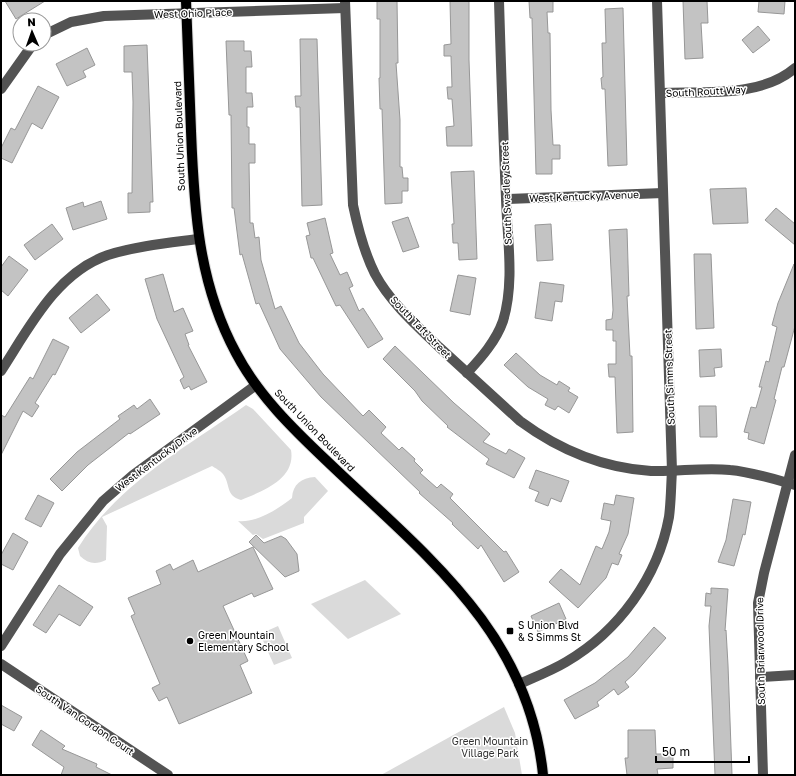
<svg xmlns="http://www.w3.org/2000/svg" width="796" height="776" viewBox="0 0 796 776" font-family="'Golos Text',sans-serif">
  <rect width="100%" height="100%" fill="#fff"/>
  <g fill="#dadada">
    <path d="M246 405 253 409 291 450C296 479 263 491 241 500 225 495 231 485 223 474 221 471 215 468 212 466L102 517 107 526 106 560C96 565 88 564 80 556L78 548C117 485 186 447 246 405Z"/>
    <path d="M315 477 328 491 304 517V523L263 539 256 534 253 535 238 521C257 523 278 509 292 498 293 484 301 478 315 477Z"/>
    <polygon points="365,580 401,614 348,639 311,604"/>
    <polygon points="278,626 292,658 274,665 260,634"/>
    <polygon points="504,707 515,733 522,775 381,775"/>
  </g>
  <g fill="#c3c3c3" stroke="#979797">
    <polygon points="5,1 45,1 16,19"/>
    <polygon points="377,1 397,1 398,63 396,63 400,120 400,167 402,167 403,178 408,178 408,191 402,191 402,203 385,204 382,109 380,109 379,78 380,78 380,19 377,19"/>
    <polygon points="450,1 469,1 469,60 472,146 447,146 446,127 454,126 452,99 448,99 447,87 452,87 451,56 444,56 444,45 451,44"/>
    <polygon points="529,1 553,1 553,12 547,12 548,33 550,33 551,110 553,145 560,145 560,159 552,159 552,174 536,174 532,18 530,18"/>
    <polygon points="683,1 707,1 708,23 701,23 703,58 685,59"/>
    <polygon points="759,1 785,1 784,14 758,12"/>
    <polygon points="623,8 627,165 608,166 605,89 602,89 601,78 603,77 602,43 606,43 605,9"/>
    <polygon points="758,26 770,40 753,53 742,40"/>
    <polygon points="300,39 317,39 322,205 302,206 300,107 296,107 295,96 301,96"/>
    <polygon points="226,41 244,41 244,51 251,51 252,67 246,67 246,93 252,93 253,107 247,107 247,127 249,127 249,144 255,144 255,163 249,163 250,223 253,223 255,238 259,237 261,260 275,309 281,306 299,343 323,374 363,416 369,410 386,427 381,433 399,450 402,447 415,459 414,461 423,470 420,473 437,488 441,484 453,494 450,498 504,552 506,551 519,572 504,582 481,545 478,549 452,524 453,523 419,493 420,492 321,397 280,349 259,303 256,304 242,254 240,255 234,208 232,208 231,115 229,115"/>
    <polygon points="147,45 153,202 150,202 150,212 128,213 128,193 132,193 133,102 132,72 124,72 124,46"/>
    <polygon points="87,48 95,65 83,71 86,77 67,86 56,64"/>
    <polygon points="38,86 59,97 42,129 32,123 12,163 1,158 1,148 11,128 15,130"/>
    <polygon points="474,171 477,259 459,260 458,243 453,243 452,224 454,224 451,172"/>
    <polygon points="746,188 748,223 713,224 710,189"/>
    <polygon points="101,201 107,219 73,230 66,208 83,202 84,207"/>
    <polygon points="776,208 795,224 795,245 765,220"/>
    <polygon points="408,217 419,247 403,252 392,222"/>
    <polygon points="325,218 333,253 330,254 340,275 347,272 353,286 349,288 359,311 363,308 383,339 368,348 340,305 336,306 313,258 311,258 306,236 310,235 307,223"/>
    <polygon points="52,224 63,239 35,260 24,245"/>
    <polygon points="551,224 553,260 537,261 535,225"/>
    <polygon points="627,229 629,296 627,296 630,356 632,356 633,432 617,433 615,377 609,377 608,364 616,364 616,341 613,341 613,330 606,330 606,320 612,319 613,310 609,230"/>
    <polygon points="694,254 711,254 714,328 696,329"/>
    <polygon points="9,256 28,270 8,296 1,290 1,267"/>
    <polygon points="794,264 795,326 784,367 782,367 774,399 776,400 764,444 748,439 749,433 744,432 751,407 756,408 762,387 759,387 766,361 769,362 777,327 772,325 778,303"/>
    <polygon points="163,274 174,312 183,308 193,331 185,334 189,345 188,345 207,382 191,390 189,386 184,389 180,380 184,377 157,319 145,279"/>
    <polygon points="458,275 476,278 470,315 450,311"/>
    <polygon points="540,282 564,285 562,302 555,301 552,321 535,318"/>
    <polygon points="97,294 110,310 81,333 69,318"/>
    <polygon points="53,339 69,347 55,375 53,374 35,403 39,406 32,417 23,411 1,455 1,415 5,417 30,377 33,379"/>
    <polygon points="395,346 454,403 490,434 483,442 506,454 509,449 525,458 514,478 486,464 489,459 447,427 448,426 422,401 415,391 383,359"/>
    <polygon points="721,349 722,367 714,368 715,376 700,377 699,350"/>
    <polygon points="516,353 540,375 557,385 559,381 570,388 568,391 578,397 569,413 558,406 555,410 545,405 548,399 528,387 504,365"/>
    <polygon points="150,399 160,414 130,434 129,433 88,465 62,491 50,479 77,452 120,419 118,416 134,405 137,409"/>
    <polygon points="699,406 716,406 717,437 700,437"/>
    <polygon points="536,470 569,481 561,502 551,498 548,506 535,501 539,492 529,488"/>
    <polygon points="38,495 54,503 41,527 25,519"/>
    <polygon points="616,495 634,498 628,534 619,554 622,555 618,565 612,563 606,578 578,608 549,582 561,569 580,585 596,546 602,549 609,532 611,521 601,519 604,503 614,505"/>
    <polygon points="733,499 751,502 745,535 743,534 734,566 718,562 726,540"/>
    <polygon points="13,533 28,542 13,570 1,564 1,555"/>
    <polygon points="256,535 264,543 281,536 286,539 297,554 299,571 285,577 249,542"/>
    <polygon points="253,547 273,589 254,597 252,593 223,606 248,661 240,665 252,693 179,724 167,697 159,701 152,688 160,684 131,616 135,614 128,598 161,584 156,571 170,564 173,570 193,560 198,572"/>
    <polygon points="59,585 93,607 80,626 59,614 46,633 33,625"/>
    <polygon points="711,588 728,589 725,631 726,630 728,665 732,775 715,775 709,626 711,606 705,606 706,593 711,594"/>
    <polygon points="559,603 566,619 538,632 531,616"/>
    <polygon points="654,627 666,638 634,674 625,682 629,687 618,695 614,689 597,702 599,706 575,719 564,700 595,683 628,657"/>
    <polygon points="1,705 22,717 14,731 1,724"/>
    <polygon points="41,730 65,746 62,749 97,764 96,767 112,775 61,775 64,767 32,745"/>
    <polygon points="628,730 655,730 656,754 673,754 673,768 657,769 658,775 627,775 625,758 628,758"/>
  </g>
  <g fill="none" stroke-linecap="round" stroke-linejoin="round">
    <defs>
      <path id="major" d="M186 1C188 44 189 88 191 131 194 208 198 283 236 353 258 395 293 429 328 462 424 554 529 632 543 775"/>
    </defs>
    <use href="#major" stroke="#dbdbdb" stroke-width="12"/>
    <g stroke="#535353" stroke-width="10">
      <path d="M345 1 353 205C358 229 364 252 375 274 390 302 416 325 439 347 466 372 493 396 520 421 558 449 603 468 651 471 677 472 704 467 730 470 752 472 774 479 795 485"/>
      <polyline points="44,35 71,22 104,16 345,8"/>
      <polyline points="1,89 33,44"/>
      <path d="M660 93C704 91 760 98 795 68"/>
      <polyline points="506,199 663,193"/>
      <path d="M1 371C29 328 56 273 108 255 137 246 168 243 198 239"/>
      <path d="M467 373C481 358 496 341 503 321 515 282 507 237 506 198 503 132 501 67 499 1"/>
      <polyline points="1,646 60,554 103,501 133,475 256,385"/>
      <polyline points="1,664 168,775"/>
      <polyline points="760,677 795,675"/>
      <path d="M519 684C535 677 551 671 566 662 619 631 658 577 669 517 671 502 671 486 672 471L657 1"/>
      <polyline points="763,775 758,603 764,573 795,455"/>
    </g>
    <use href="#major" stroke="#000" stroke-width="10"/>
  </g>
  <g fill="#000" stroke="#fff" stroke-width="1.5">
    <rect x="506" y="627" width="8" height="8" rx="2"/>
    <circle cx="190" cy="641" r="4"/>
  </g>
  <g text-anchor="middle" stroke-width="3" stroke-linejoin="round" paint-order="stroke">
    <g font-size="10" fill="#000" stroke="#fff">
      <text transform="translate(193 13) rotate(-2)" y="4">West Ohio Place</text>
      <text transform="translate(706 91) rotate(-3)" y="4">South Routt Way</text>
      <text transform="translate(179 136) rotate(-92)" y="4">South Union Boulevard</text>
      <text transform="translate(506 193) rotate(-92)" y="4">South Swadley Street</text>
      <text transform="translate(584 196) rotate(-2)" y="4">West Kentucky Avenue</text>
      <text transform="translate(421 327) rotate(46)" y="4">South Taft Street</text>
      <text transform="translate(669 377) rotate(-92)" y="4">South Simms Street</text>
      <text transform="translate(315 430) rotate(46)" y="4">South Union Boulevard</text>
      <text transform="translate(156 459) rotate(-37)" y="4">West Kentucky Drive</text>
      <text transform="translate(760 651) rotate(-91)" y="4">South Briarwood Drive</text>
      <text transform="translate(85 720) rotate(34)" y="4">South Van Gordon Court</text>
    </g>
    <g font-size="10" fill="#000" stroke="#fff" text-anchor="start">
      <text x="518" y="629">S Union Blvd<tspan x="518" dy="12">&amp; S Simms St</tspan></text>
      <text x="198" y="639">Green Mountain<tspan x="198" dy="12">Elementary School</tspan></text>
    </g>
    <g font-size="10" fill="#313131" stroke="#fff">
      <text x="490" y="745">Green Mountain<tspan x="490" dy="12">Village Park</tspan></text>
    </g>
  </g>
  <rect width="796" height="776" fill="none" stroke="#000000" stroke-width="4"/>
  <g transform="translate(32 32) rotate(358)"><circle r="19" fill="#ffffff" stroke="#999999"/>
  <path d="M0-3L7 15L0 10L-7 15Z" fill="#000000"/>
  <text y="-6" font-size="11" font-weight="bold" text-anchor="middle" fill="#000000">N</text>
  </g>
  <path d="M656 756v6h93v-6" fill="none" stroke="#000000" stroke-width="2"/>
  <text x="662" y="756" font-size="12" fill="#000000" stroke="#ffffff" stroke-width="3" paint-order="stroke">50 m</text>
</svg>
